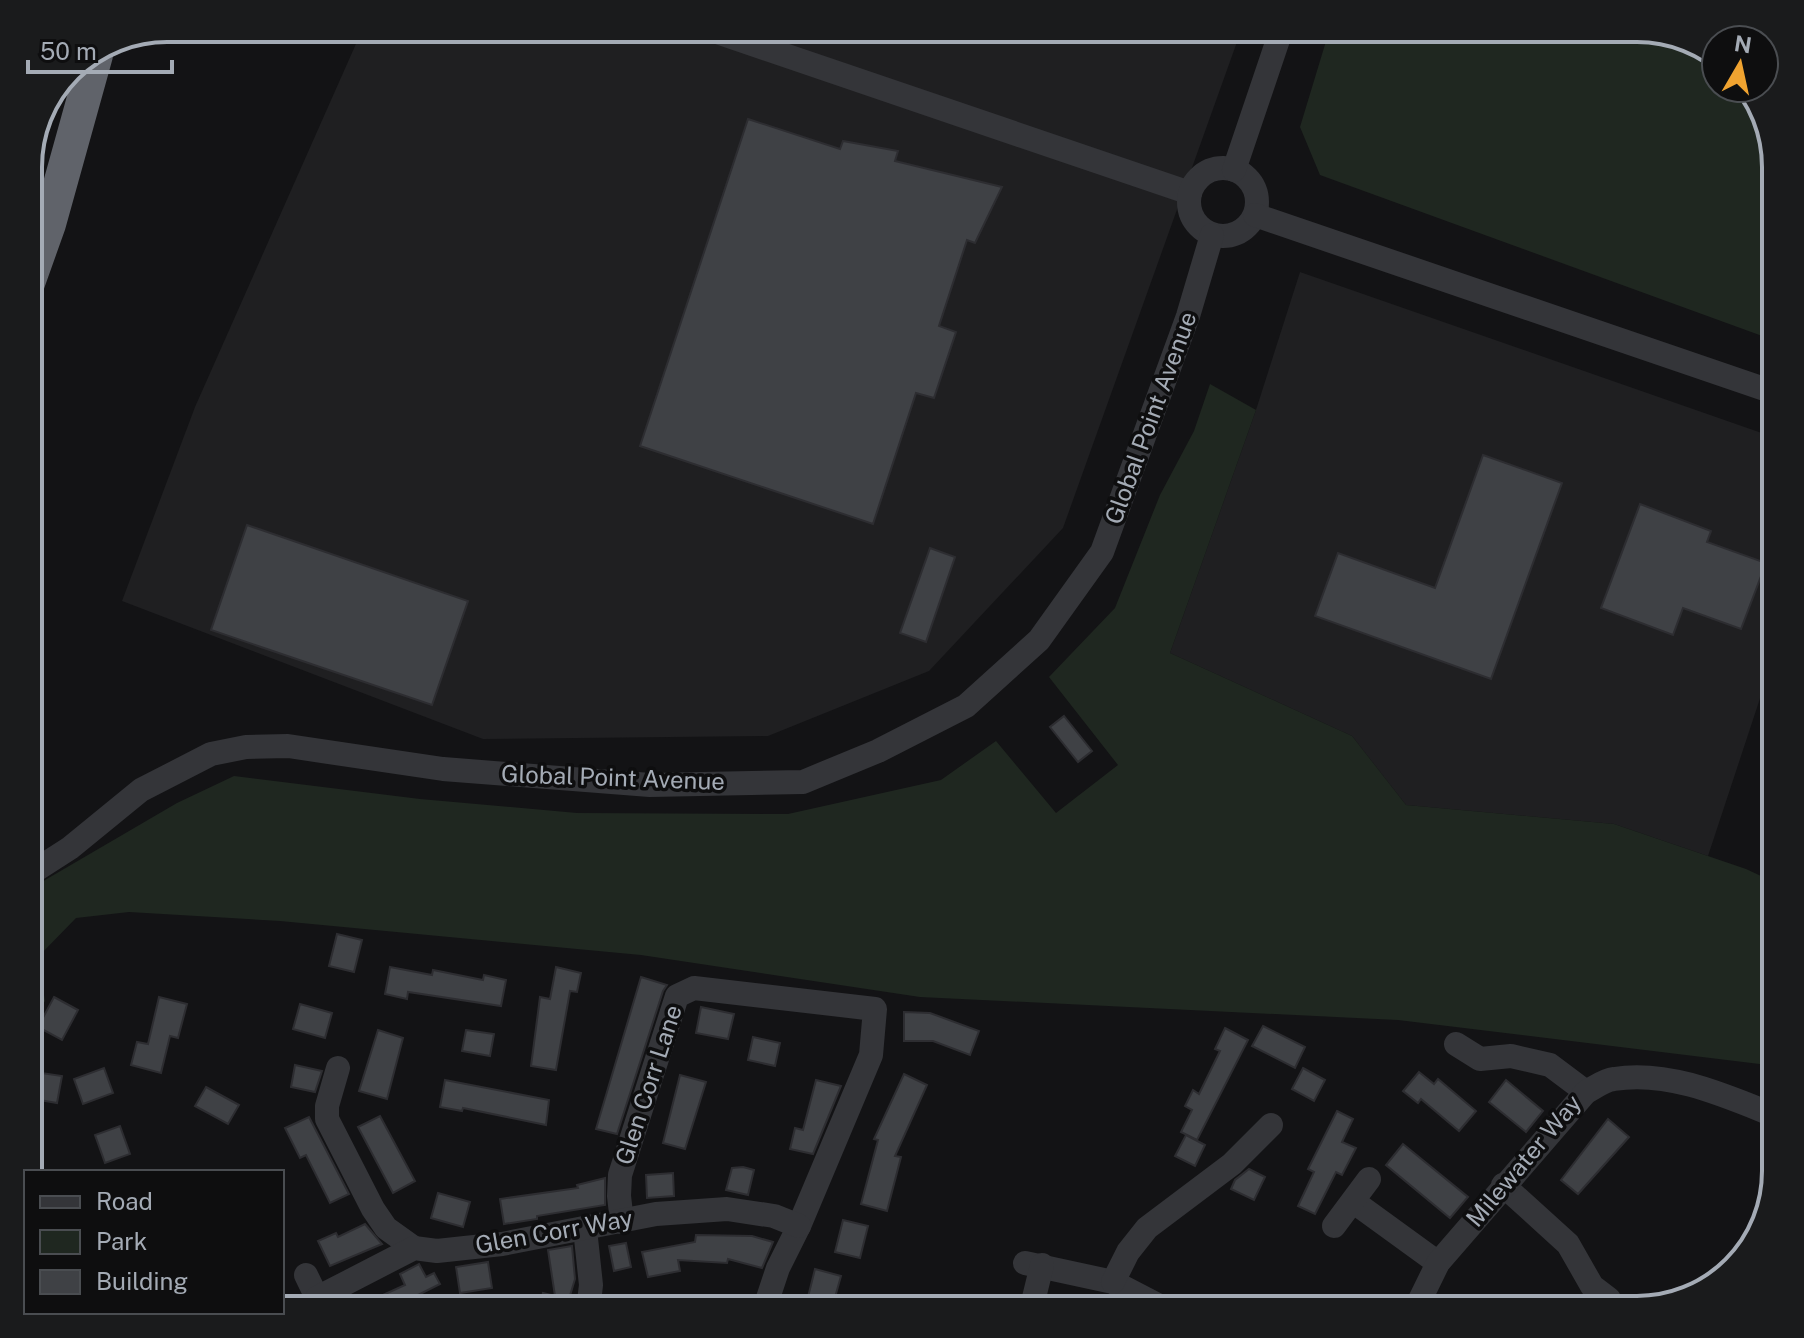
<svg xmlns="http://www.w3.org/2000/svg" width="1804" height="1338" viewBox="0 0 1804 1338" font-family="'Public Sans',sans-serif">
  <rect width="100%" height="100%" fill="#131315"/>
  <g fill="#1f1f21">
    <polygon points="363,28 1242,28 1063,528 929,671 768,736 483,739 122,601 195,407"/>
    <polygon points="1300,272 1776,438 1776,650 1708,856 1614,824 1406,805 1352,736 1170,653 1256,410"/>
  </g>
  <g fill="#1f2720">
    <polygon points="1330,28 1637,28 1716,55 1716,88 1747,88 1762,106 1776,167 1776,341 1320,175 1300,127"/>
    <polygon points="1210,384 1256,410 1170,653 1352,736 1406,805 1614,824 1746,869 1776,883 1776,1066 1398,1020 920,997 641,955 280,921 129,912 76,918 38,957 45,1001 28,1029 28,890 177,803 234,776 420,799 577,813 788,814 941,780 996,741 1056,813 1118,765 1049,677 1115,608 1160,495 1194,431"/>
  </g>
  <g fill="#3f4145" stroke="#2d2d31" stroke-width="2">
    <polygon points="748,119 840,149 843,141 898,151 895,161 1002,187 975,243 967,240 939,326 956,332 934,398 916,393 873,524 640,446"/>
    <polygon points="1483,455 1562,483 1491,679 1315,616 1338,553 1435,588"/>
    <polygon points="1640,504 1711,531 1707,542 1766,563 1741,629 1683,608 1673,635 1601,608"/>
    <polygon points="247,525 468,601 432,705 211,630"/>
    <polygon points="930,548 955,557 926,642 900,633"/>
    <polygon points="1064,716 1092,751 1078,762 1050,727"/>
    <polygon points="337,934 362,940 354,972 329,966"/>
    <polygon points="390,967 432,975 433,970 483,980 484,975 506,980 501,1006 408,992 407,999 385,994"/>
    <polygon points="556,967 581,973 577,992 570,991 556,1070 531,1066 540,997 550,999"/>
    <polygon points="641,977 667,985 663,991 617,1134 596,1129"/>
    <polygon points="54,997 78,1010 62,1040 38,1027"/>
    <polygon points="159,997 187,1004 178,1038 170,1036 161,1073 131,1065 137,1042 148,1044"/>
    <polygon points="300,1004 332,1013 325,1038 293,1029"/>
    <polygon points="701,1007 734,1014 728,1039 696,1033"/>
    <polygon points="904,1012 930,1013 979,1031 970,1055 933,1041 904,1041"/>
    <polygon points="1263,1026 1305,1047 1295,1068 1252,1046"/>
    <polygon points="1225,1028 1248,1040 1197,1140 1181,1132 1192,1110 1185,1106 1193,1090 1199,1094 1220,1051 1215,1049"/>
    <polygon points="378,1030 403,1038 387,1099 359,1091"/>
    <polygon points="466,1030 494,1034 490,1056 462,1051"/>
    <polygon points="753,1037 780,1043 775,1066 748,1060"/>
    <polygon points="295,1065 322,1071 315,1092 291,1087"/>
    <polygon points="104,1068 113,1093 83,1104 74,1079"/>
    <polygon points="1303,1068 1325,1080 1314,1101 1292,1089"/>
    <polygon points="28,1071 62,1076 57,1103 28,1098"/>
    <polygon points="1419,1072 1434,1084 1438,1079 1476,1111 1459,1131 1421,1099 1418,1103 1403,1091"/>
    <polygon points="904,1074 927,1085 895,1156 901,1157 887,1211 861,1204 878,1140 874,1139"/>
    <polygon points="680,1075 706,1082 685,1149 663,1143"/>
    <polygon points="445,1080 549,1100 546,1125 463,1108 462,1111 440,1107"/>
    <polygon points="816,1080 841,1086 813,1154 790,1149 795,1128 803,1130"/>
    <polygon points="1506,1080 1543,1111 1526,1132 1489,1102"/>
    <polygon points="206,1087 239,1105 228,1124 195,1106"/>
    <polygon points="1337,1111 1353,1119 1342,1142 1356,1148 1342,1175 1336,1172 1315,1214 1298,1206 1314,1172 1308,1169"/>
    <polygon points="380,1116 415,1181 393,1193 358,1127"/>
    <polygon points="309,1117 349,1194 330,1203 306,1155 300,1158 285,1128"/>
    <polygon points="1608,1119 1629,1137 1578,1194 1561,1180"/>
    <polygon points="120,1126 130,1154 105,1163 95,1135"/>
    <polygon points="1186,1135 1205,1145 1195,1166 1175,1156"/>
    <polygon points="1403,1144 1468,1197 1450,1218 1386,1165"/>
    <polygon points="743,1167 754,1170 748,1195 726,1190 732,1168"/>
    <polygon points="1249,1169 1265,1177 1254,1200 1231,1189 1235,1180"/>
    <polygon points="673,1173 674,1196 647,1198 646,1175"/>
    <polygon points="605,1178 605,1205 537,1216 537,1219 504,1224 500,1199 578,1188 577,1185"/>
    <polygon points="438,1193 470,1202 463,1227 431,1218"/>
    <polygon points="843,1220 868,1226 860,1258 835,1252"/>
    <polygon points="365,1224 382,1244 330,1266 318,1241 336,1233 338,1237"/>
    <polygon points="696,1235 752,1236 773,1242 762,1268 728,1259 727,1263 678,1260 680,1271 648,1277 642,1252 695,1242"/>
    <polygon points="626,1243 631,1267 614,1271 609,1246"/>
    <polygon points="572,1246 575,1279 569,1299 574,1301 573,1310 539,1310 543,1293 555,1296 548,1250"/>
    <polygon points="488,1262 492,1288 460,1293 456,1267"/>
    <polygon points="419,1264 426,1277 434,1273 440,1284 404,1302 408,1310 350,1310 405,1285 400,1274"/>
    <polygon points="815,1269 841,1276 832,1308 807,1301"/>
  </g>
  <g fill="none" stroke-linecap="round" stroke-linejoin="round">
    <g stroke="#343539" stroke-width="24">
      <polyline points="705,28 1190,193"/>
      <circle cx="1223" cy="202" r="34"/>
      <polyline points="1234,170 1282,28"/>
      <polyline points="1255,215 1776,393"/>
      <polyline points="28,875 70,848 141,790 211,754 246,747 288,746 443,769 650,785 803,782 878,751 966,706 1039,640 1102,552 1188,316 1212,235"/>
      <polyline points="1456,1044 1480,1059 1511,1056 1550,1065 1586,1092"/>
      <polyline points="338,1068 327,1106 327,1119 373,1209 386,1228 414,1248"/>
      <polyline points="1503,1185 1568,1244 1592,1286 1609,1299"/>
      <polyline points="1354,1202 1438,1263"/>
      <polyline points="622,1222 619,1196 620,1175 677,996 694,988 875,1009 871,1055 799,1226 778,1268 764,1310"/>
      <polyline points="1334,1226 1369,1179"/>
      <polyline points="585,1229 591,1285 588,1310"/>
      <polyline points="1025,1263 1113,1282 1167,1310"/>
      <polyline points="306,1275 323,1310"/>
      <polyline points="1113,1282 1128,1252 1147,1228 1232,1164 1271,1125"/>
      <polyline points="317,1298 414,1248 437,1251 502,1244 656,1214 727,1209 774,1216 799,1226"/>
      <polyline points="1031,1310 1042,1265"/>
      <path d="M1415 1310 1438 1263 1586 1092C1594 1088 1604 1080 1614 1079 1669 1070 1726 1096 1776 1116"/>
    </g>
    <polyline stroke="#60636a" stroke-width="34" points="28,283 49,224 96,55"/>
  </g>
  <g text-anchor="middle" stroke-width="7" stroke-linejoin="round" paint-order="stroke">
    <g font-size="24" fill="#a4abb5" stroke="#0e0e0f">
      <text transform="translate(1151 418) rotate(-70)" y="8">Global Point Avenue</text>
      <text transform="translate(613 778) rotate(2)" y="8">Global Point Avenue</text>
      <text transform="translate(649 1085) rotate(-72)" y="8">Glen Corr Lane</text>
      <text transform="translate(1524 1161) rotate(-50)" y="8">Milewater Way</text>
      <text transform="translate(554 1232) rotate(-10)" y="8">Glen Corr Way</text>
    </g>
  </g>
  <path d="M0 0H1804V1338H0ZM167 42H1637A125 125 0 0 1 1762 167V1171A125 125 0 0 1 1637 1296H167A125 125 0 0 1 42 1171V167A125 125 0 0 1 167 42Z" fill="#1a1b1c" fill-rule="evenodd"/>
  <path fill="none" stroke="#a4abb5" stroke-width="4" d="M167 42H1637A125 125 0 0 1 1762 167V1171A125 125 0 0 1 1637 1296H167A125 125 0 0 1 42 1171V167A125 125 0 0 1 167 42Z"/>
  <rect x="24" y="1170" width="260" height="144" fill="#0e0e0f" stroke="#4a4d51" stroke-width="2"/>
  <rect x="40" y="1196" width="40" height="12" fill="#343539" stroke="#4a4d51" stroke-width="2"/>
  <text x="96" y="1210" font-size="24" fill="#a4abb5">Road</text>
  <rect x="40" y="1230" width="40" height="24" fill="#1f2720" stroke="#4a4d51" stroke-width="2"/>
  <text x="96" y="1250" font-size="24" fill="#a4abb5">Park</text>
  <rect x="40" y="1270" width="40" height="24" fill="#3f4145" stroke="#4a4d51" stroke-width="2"/>
  <text x="96" y="1290" font-size="24" fill="#a4abb5">Building</text>
  <g transform="translate(1740 64) rotate(9)"><circle r="38" fill="#0e0e0f" stroke="#4a4d51" stroke-width="2"/>
  <path d="M0-6L14 30L0 20L-14 30Z" fill="#f0a330"/>
  <text y="-12" font-size="22" font-weight="bold" text-anchor="middle" fill="#a4abb5">N</text>
  </g>
  <path d="M28 60v12h144v-12" fill="none" stroke="#a4abb5" stroke-width="4"/>
  <text x="40" y="60" font-size="24" fill="#a4abb5" stroke="#0e0e0f" stroke-width="6" paint-order="stroke">50 m</text>
</svg>
